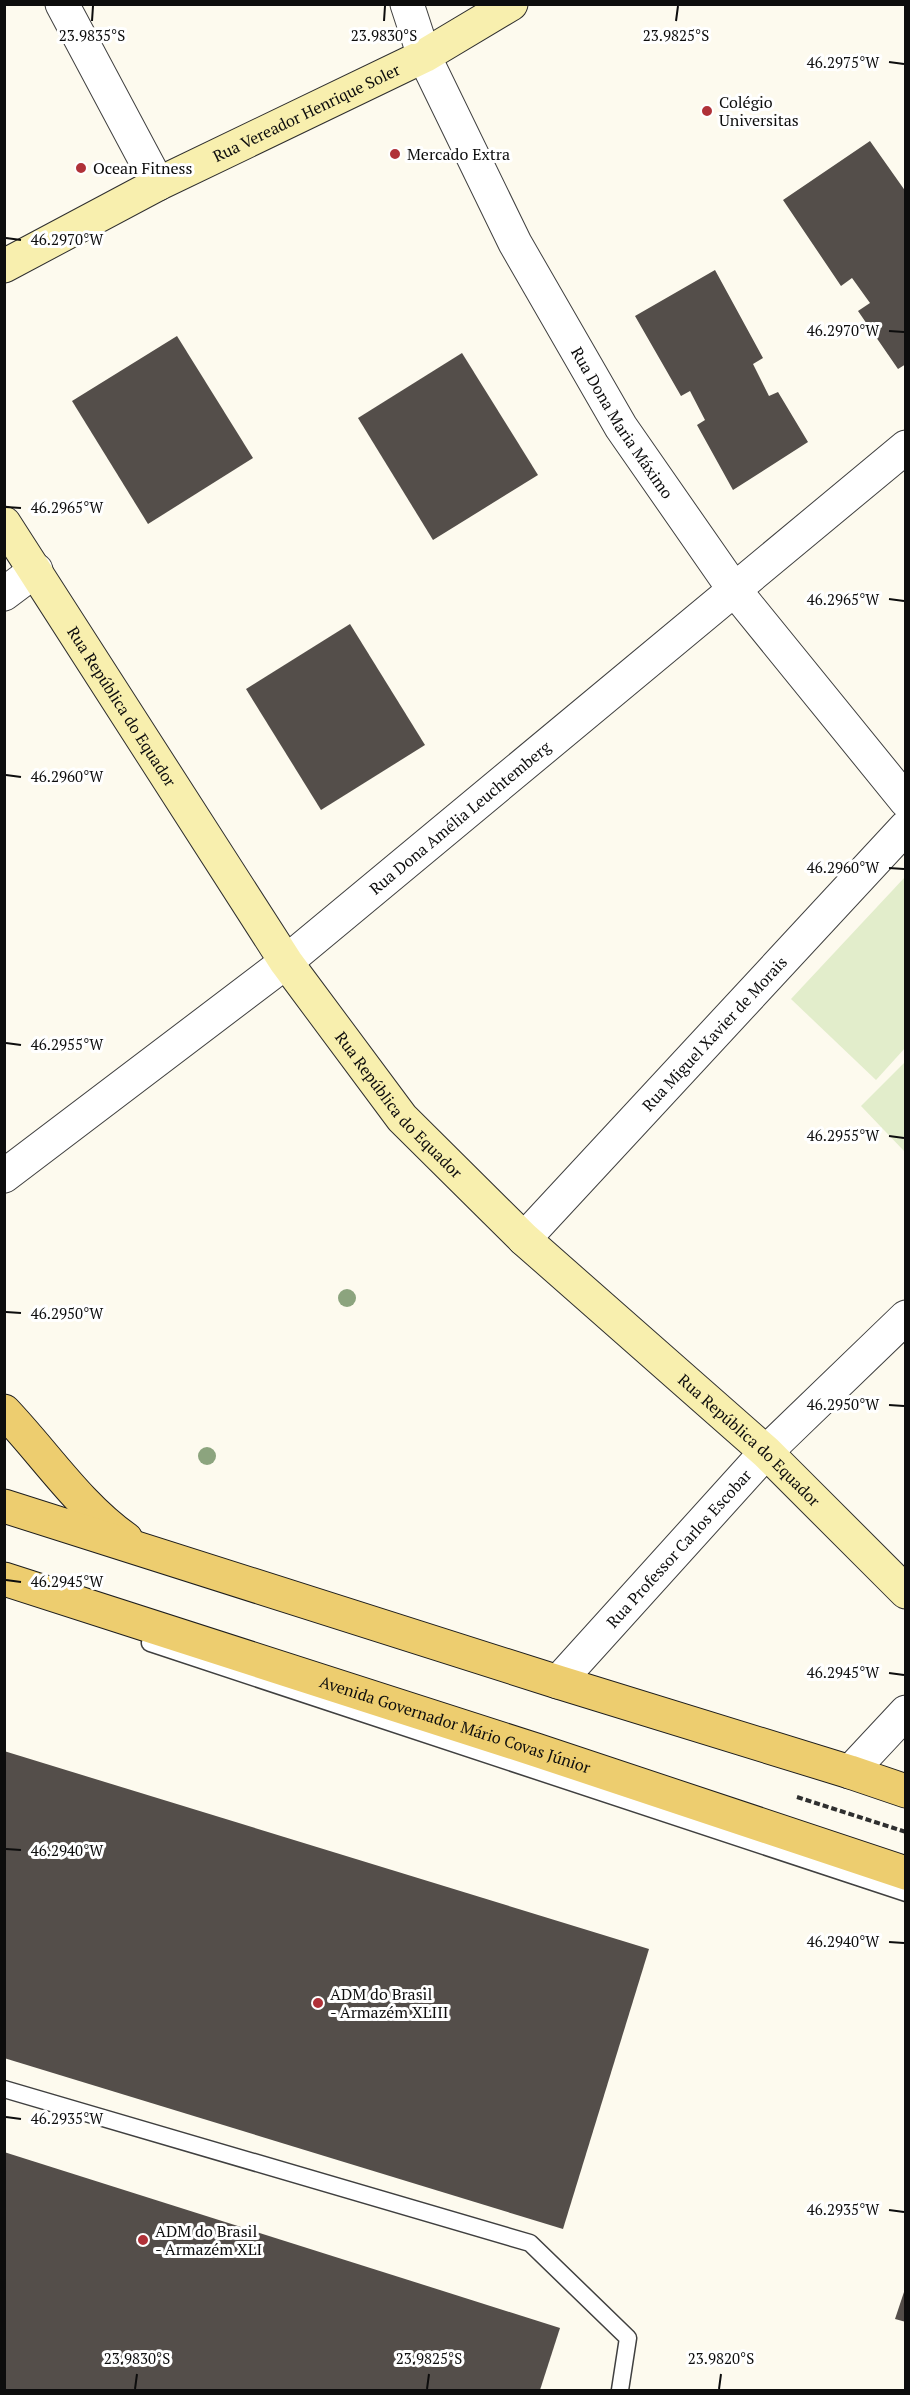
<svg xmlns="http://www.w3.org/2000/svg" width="910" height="2395" viewBox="0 0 910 2395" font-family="'PT Serif',serif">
  <rect width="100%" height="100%" fill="#fdfaee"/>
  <g fill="#e2edcb">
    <polygon points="905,877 905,1048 876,1080 791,999"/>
    <polygon points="905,1062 905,1152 861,1106"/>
  </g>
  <g fill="#544e4a">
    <polygon points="870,141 906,192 906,364 898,369 858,311 870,303 852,278 841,286 783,200"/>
    <polygon points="715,270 763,358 753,364 769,396 778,392 808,442 733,490 697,425 705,420 690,391 681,396 635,316"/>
    <polygon points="177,336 253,458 148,524 72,401"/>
    <polygon points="462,353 538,475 433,540 358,418"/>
    <polygon points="350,624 425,745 321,810 246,689"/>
    <polygon points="4,1751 649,1949 563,2229 4,2058"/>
    <polygon points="4,2152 560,2328 540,2390 4,2390"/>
    <polygon points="906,2286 906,2322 895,2319"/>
  </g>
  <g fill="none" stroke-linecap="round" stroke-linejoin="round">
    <defs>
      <g id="lane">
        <polyline points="150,1643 906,1893"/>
        <polyline points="4,2089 530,2243 628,2338 620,2390"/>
      </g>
      <g id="street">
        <polyline points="62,4 158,184"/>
        <path id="s1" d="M407 4 424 56 515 243 621 427 733 588 906 801"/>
        <polyline points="4,594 36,570"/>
        <path id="s2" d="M4 1176 286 962 906 447"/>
        <path id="s3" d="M524 1239 906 827"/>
        <path id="s4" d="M558 1682 766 1452 906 1317"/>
        <polyline points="850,1772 906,1712"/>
      </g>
      <g id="secondary">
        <path id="s5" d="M4 266 158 184 424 56 511 4"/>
        <path id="s6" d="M4 523 286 962 402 1118 524 1239 766 1452 906 1592"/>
      </g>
      <g id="primary">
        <path d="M4 1411C45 1454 78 1505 126 1539"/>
        <polyline points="4,1506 558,1682 850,1772 906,1791"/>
        <path id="s7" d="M4 1579 536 1750 906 1873"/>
      </g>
    </defs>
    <use href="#lane" stroke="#404040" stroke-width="19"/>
    <use href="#street" stroke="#404040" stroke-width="35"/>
    <use href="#secondary" stroke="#2f2f2f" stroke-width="35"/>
    <use href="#primary" stroke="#1e1e1e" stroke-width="35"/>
    <polyline stroke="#2f2f2f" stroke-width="4" stroke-dasharray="6 3" stroke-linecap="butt" points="797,1797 906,1832"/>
    <use href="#lane" stroke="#fff" stroke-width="16"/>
    <use href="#street" stroke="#fff" stroke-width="33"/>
    <use href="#secondary" stroke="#f8efae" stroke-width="33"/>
    <use href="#primary" stroke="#edcd6f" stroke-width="33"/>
  </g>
  <g fill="#8ca47e">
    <circle cx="347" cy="1298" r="9"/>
    <circle cx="207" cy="1456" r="9"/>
  </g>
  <path fill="none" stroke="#0d0d0d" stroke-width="2" d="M92 21 93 6M384 21 385 6M676 21 678 6M889 62 904 64M6 238 21 240M889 331 904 332M6 507 21 508M889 599 904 601M6 775 21 777M889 868 904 869M6 1043 21 1045M889 1136 904 1138M6 1312 21 1313M889 1405 904 1406M6 1580 21 1582M889 1673 904 1675M6 1849 21 1850M889 1942 904 1943M6 2117 21 2119M889 2210 904 2212M135 2389 137 2374M427 2389 429 2374M719 2389 721 2374"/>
  <g fill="#b03138" stroke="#fff" stroke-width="2">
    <circle cx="707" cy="111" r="6"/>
    <circle cx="395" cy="154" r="6"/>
    <circle cx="81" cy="168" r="6"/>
    <circle cx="318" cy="2003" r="6"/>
    <circle cx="143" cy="2240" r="6"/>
  </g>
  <g text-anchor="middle" stroke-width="6" stroke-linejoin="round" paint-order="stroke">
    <g font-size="16" fill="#0d0d0d" stroke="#fff" text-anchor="start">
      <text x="719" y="108">Colégio<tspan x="719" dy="18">Universitas</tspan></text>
      <text x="407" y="160">Mercado Extra</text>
      <text x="93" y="174">Ocean Fitness</text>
      <text x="330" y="2000">ADM do Brasil<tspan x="330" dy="18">- Armazém XLIII</tspan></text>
      <text x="155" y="2237">ADM do Brasil<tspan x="155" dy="18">- Armazém XLI</tspan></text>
    </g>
    <g font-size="16" fill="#0d0d0d" stroke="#fff">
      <text dy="6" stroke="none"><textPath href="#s5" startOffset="339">Rua Vereador Henrique Soler</textPath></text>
      <text dy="6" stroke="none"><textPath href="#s1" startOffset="472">Rua Dona Maria Máximo</textPath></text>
      <text dy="6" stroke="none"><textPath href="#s6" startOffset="218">Rua República do Equador</textPath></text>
      <text dy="6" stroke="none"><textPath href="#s2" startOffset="580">Rua Dona Amélia Leuchtemberg</textPath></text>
      <text dy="6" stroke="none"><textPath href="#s3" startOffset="280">Rua Miguel Xavier de Morais</textPath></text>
      <text dy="6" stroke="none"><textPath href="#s6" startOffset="704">Rua República do Equador</textPath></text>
      <text dy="6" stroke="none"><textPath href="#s6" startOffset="1190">Rua República do Equador</textPath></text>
      <text dy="6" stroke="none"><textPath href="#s4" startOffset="180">Rua Professor Carlos Escobar</textPath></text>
      <text dy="6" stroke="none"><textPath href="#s7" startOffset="474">Avenida Governador Mário Covas Júnior</textPath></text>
    </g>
  </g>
  <g font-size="15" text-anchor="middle" fill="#0d0d0d" stroke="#fff" stroke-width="6" stroke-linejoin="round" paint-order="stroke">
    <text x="92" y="41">23.9835°S</text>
    <text x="384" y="41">23.9830°S</text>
    <text x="676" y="41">23.9825°S</text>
    <text x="843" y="68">46.2975°W</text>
    <text x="67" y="245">46.2970°W</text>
    <text x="843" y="336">46.2970°W</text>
    <text x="67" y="513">46.2965°W</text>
    <text x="843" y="605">46.2965°W</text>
    <text x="67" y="782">46.2960°W</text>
    <text x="843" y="873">46.2960°W</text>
    <text x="67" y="1050">46.2955°W</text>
    <text x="843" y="1141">46.2955°W</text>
    <text x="67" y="1319">46.2950°W</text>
    <text x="843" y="1410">46.2950°W</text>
    <text x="67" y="1587">46.2945°W</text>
    <text x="843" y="1678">46.2945°W</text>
    <text x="67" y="1856">46.2940°W</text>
    <text x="843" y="1947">46.2940°W</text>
    <text x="67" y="2124">46.2935°W</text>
    <text x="843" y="2215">46.2935°W</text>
    <text x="137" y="2364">23.9830°S</text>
    <text x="429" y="2364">23.9825°S</text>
    <text x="721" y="2364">23.9820°S</text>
  </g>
  <rect width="910" height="2395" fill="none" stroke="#0d0d0d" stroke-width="12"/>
</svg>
